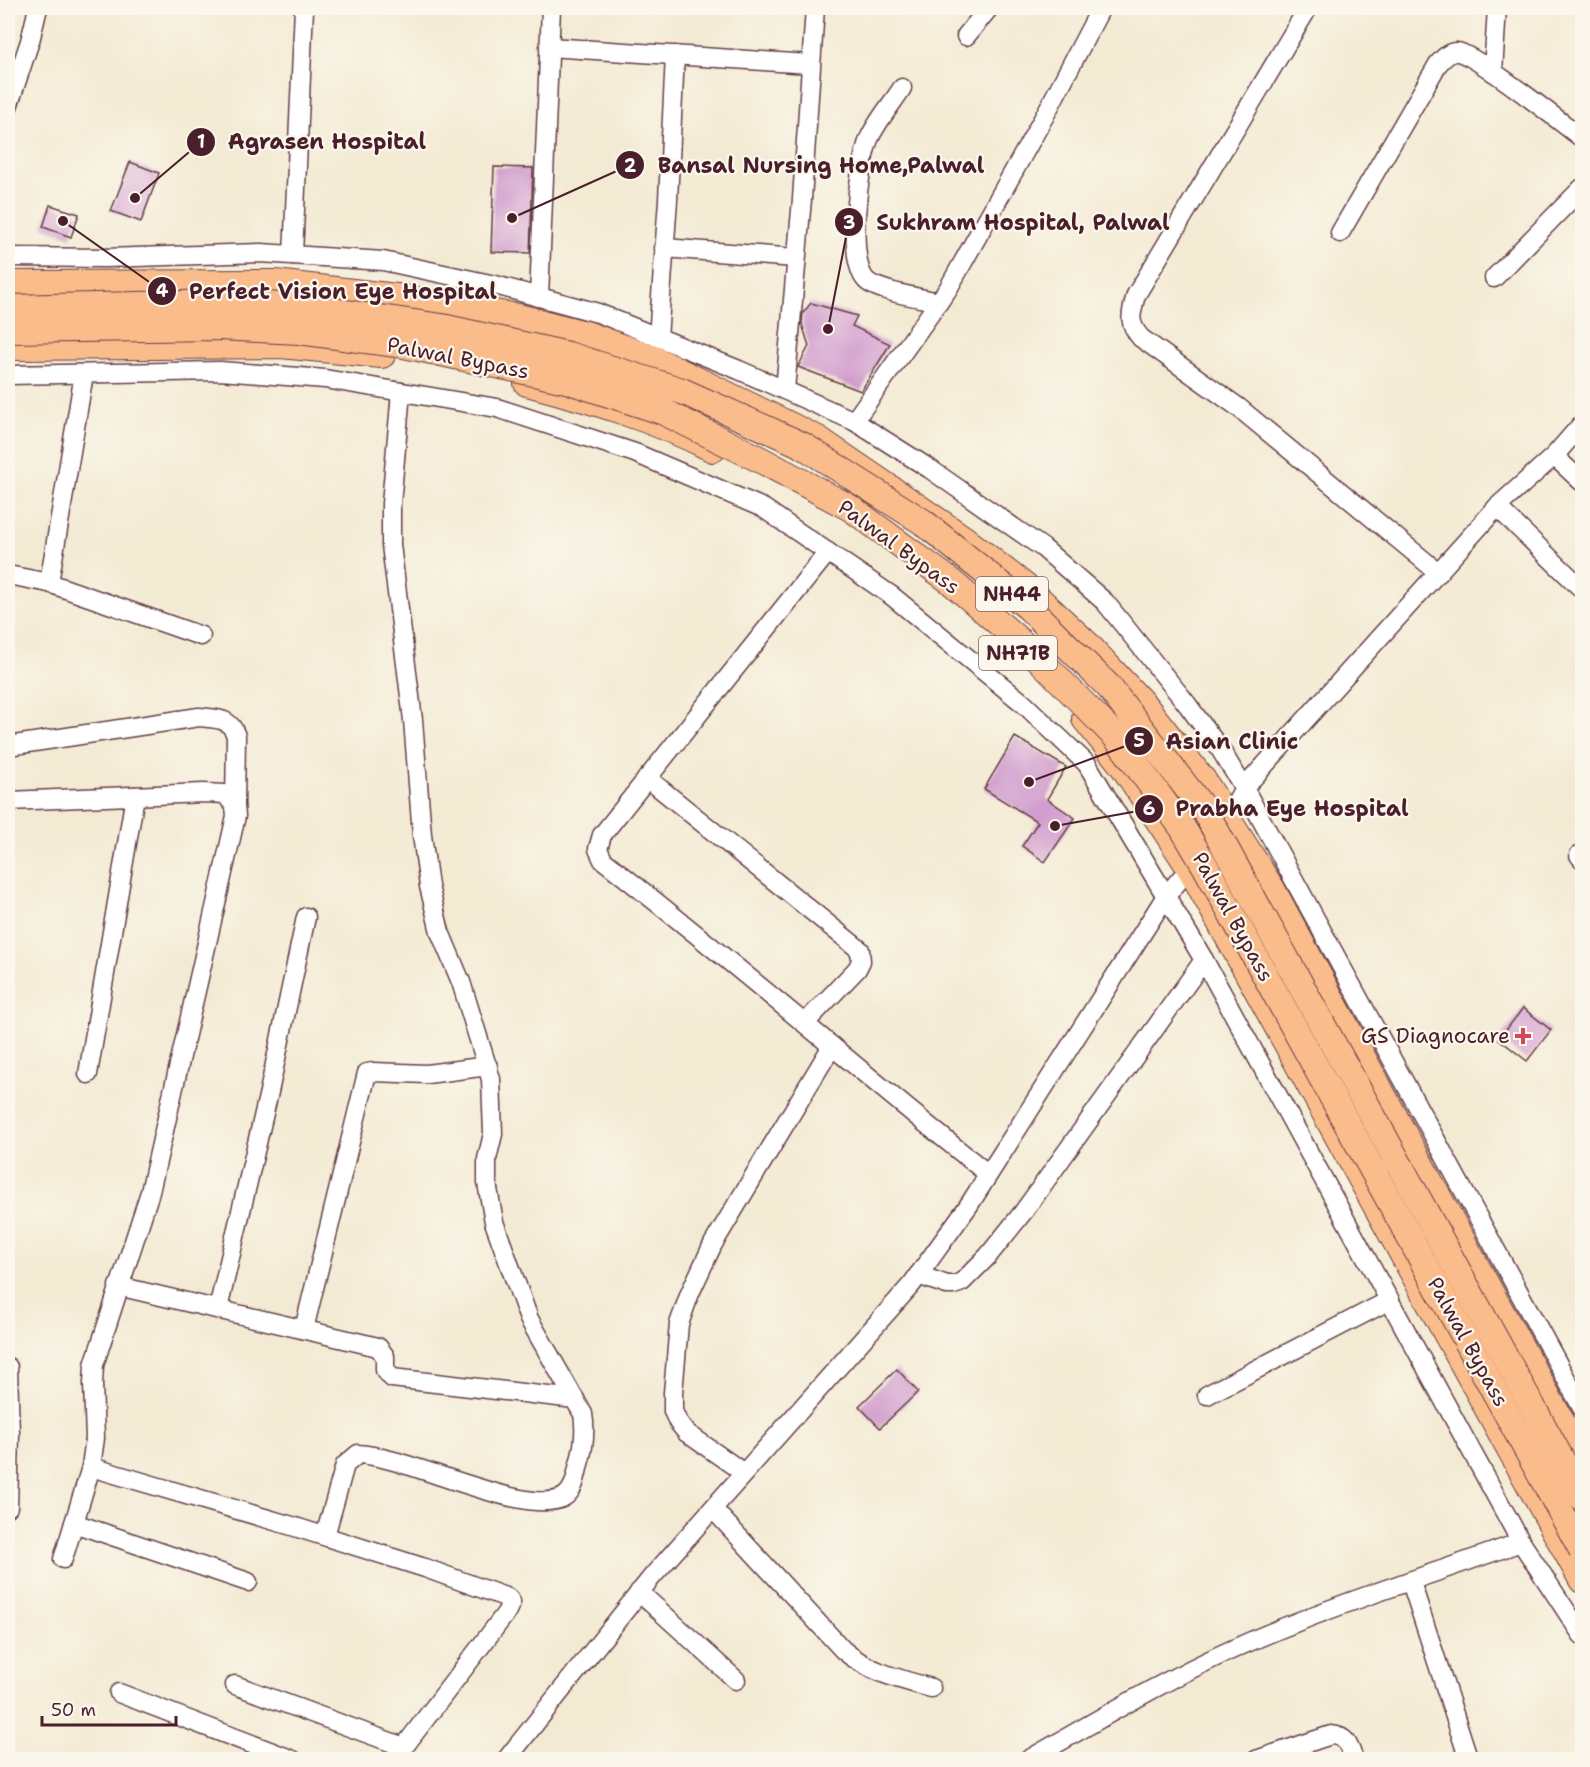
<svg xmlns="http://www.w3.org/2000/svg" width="1590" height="1767" viewBox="0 0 1590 1767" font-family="'Shantell Sans',sans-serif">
  <rect width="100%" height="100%" fill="#fbf7ec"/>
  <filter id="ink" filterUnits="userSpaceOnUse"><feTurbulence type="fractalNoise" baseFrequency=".0167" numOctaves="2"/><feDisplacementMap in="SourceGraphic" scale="12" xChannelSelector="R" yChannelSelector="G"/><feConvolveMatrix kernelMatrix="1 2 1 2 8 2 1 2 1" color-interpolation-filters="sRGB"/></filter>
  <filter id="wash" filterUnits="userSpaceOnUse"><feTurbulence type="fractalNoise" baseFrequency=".008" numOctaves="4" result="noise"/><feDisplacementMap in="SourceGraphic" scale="24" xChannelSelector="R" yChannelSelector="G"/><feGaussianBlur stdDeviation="1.35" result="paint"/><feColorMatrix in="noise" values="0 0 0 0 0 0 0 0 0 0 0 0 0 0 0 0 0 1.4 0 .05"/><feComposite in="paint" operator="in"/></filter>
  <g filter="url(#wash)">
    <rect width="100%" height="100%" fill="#f3ead3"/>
    <g id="blocks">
      <g fill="#d19cce">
        <polygon points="130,162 159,173 141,222 111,211"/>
        <polygon points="494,167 533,168 530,253 491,252"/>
        <polygon points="50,205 79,214 71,237 43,227"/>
        <polygon points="811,303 857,316 852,326 890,344 861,391 798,367 809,346 802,324 803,313"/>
        <polygon points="1015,737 1066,767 1047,799 1075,818 1045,862 1022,846 1038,822 984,789"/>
        <polygon points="1523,1008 1551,1030 1527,1061 1499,1039"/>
        <polygon points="897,1369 918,1392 880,1428 859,1406"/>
      </g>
    </g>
  </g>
  <g filter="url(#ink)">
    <use href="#blocks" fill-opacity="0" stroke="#633d44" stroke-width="1.5"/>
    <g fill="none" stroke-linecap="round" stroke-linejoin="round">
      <defs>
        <g id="minor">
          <path d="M1308 8 1136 295C1131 314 1127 322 1141 338L1238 407 1439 573"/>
          <polyline points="966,36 989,8"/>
          <polyline points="549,47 810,64"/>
          <polyline points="1493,72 1497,8"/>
          <path d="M902 88C892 104 877 121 869 139 859 163 845 265 868 282 881 292 922 298 939 302"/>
          <polyline points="8,107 30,41 38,8"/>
          <path d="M1340 233 1438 64C1443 59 1449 51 1457 52 1474 53 1563 124 1582 138"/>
          <polyline points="664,248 796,258"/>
          <polyline points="293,255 304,8"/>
          <polyline points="8,257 105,258 261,253 383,261 495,285 598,313 739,370 854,421 930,469 1043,548 1105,602 1187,704 1220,749 1244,788 1582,1408"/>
          <polyline points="1494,278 1582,188"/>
          <polyline points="539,297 551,8"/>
          <polyline points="658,338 668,200 675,55"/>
          <polyline points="8,375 220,371 325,379 497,408 635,453 763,508 892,596 1024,704 1087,764 1204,960 1521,1542 1582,1635"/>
          <polyline points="785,390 802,199 815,8"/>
          <polyline points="854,421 948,289 1044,117 1101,8"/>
          <polyline points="1554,456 1582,482"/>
          <polyline points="1497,507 1582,589"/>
          <path d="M828 552 602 835 598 849 603 860C734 962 859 1071 988 1174"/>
          <polyline points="8,575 49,583 201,636"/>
          <polyline points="49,583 84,374"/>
          <path d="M8 746 199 717C217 719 230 717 236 736L235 806"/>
          <polyline points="647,778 860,950 861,961 857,969 805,1023"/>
          <polyline points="8,801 204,793 225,794 235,806 236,816 150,1192 94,1365 93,1384 95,1438 91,1467 63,1559"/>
          <polyline points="1579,855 1582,859"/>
          <polyline points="88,1074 135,796"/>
          <polyline points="918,1275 947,1285 954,1285 962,1282 988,1256 1024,1211 1204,960"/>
          <polyline points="118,1286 378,1347 385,1356 385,1370 392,1378 575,1399"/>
          <polyline points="218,1309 269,1092 306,917"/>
          <polyline points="304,1329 367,1073 373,1072 427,1074 488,1066"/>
          <polyline points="8,1367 10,1435 8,1507"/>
          <polyline points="1207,1395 1390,1300"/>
          <polyline points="91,1467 292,1526 425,1568 508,1598 511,1602 506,1613 394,1760"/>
          <polyline points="744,1473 687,1433 678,1422 673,1411 673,1393 679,1324 690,1293 713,1244 832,1046"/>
          <path d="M713 1509 843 1650C869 1672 899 1679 931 1688"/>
          <polyline points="74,1523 248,1582"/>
          <path d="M325 1536 345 1465 358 1454C407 1456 527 1518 564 1497 575 1490 576 1475 579 1464 584 1447 586 1432 583 1414L529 1319 494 1222 487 1183V1159L493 1134 491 1079 461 982 440 932 429 886 422 835 413 720 391 545V504L401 392"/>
          <polyline points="1411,1582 1469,1760"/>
          <polyline points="639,1592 736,1680"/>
          <polyline points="235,1685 404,1747"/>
          <polyline points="119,1693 293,1760"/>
          <polyline points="506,1760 651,1578 912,1284 969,1205 1166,896 1218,834 1244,788 1497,507 1554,456 1582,424"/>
          <path d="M1028 1760C1098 1720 1167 1678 1240 1646 1331 1605 1428 1576 1521 1542"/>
          <path d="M1256 1760 1331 1735C1347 1736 1349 1746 1354 1760"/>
        </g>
        <g id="highway">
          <polyline points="8,284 275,283 405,298 519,317 586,334 654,359 818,439 963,538 1027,588 1088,645 1144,705 1203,780 1272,889 1407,1140 1582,1459"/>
          <polyline points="8,347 281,345 382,355"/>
          <path d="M527 383C591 400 654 419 713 449"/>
          <polyline points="1085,719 1123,766 1190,868 1582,1580"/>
        </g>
      </defs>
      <use href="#minor" stroke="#633d44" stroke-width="21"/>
      <use href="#highway" stroke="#633d44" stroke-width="28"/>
      <use href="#minor" stroke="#fff" stroke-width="18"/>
      <use href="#highway" stroke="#fabc8b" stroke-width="26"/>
      <defs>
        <g id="highway-bridge">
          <polyline points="8,308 223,303 306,307 442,327 568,355 682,391 802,445 923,522 1028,607 1108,686 1205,811 1582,1497"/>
          <polyline points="8,330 218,327 299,331 404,345 566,380 664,412 761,460 852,509 949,580 1031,651 1116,737 1182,827 1204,864 1582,1550"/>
        </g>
      </defs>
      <use href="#highway-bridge" stroke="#633d44" stroke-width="28" stroke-linecap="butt"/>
      <use href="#highway-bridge" stroke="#fabc8b" stroke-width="26"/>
    </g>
  </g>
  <path fill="#d1495b" stroke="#fbf7ec" stroke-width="2" d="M1520 1027h6v6h6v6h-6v6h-6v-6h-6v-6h6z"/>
  <g text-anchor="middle" stroke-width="4.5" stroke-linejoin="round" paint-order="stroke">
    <g fill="#fbf7ec" stroke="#7f6065" stroke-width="1.5">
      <rect x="976" y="577" width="72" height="34" rx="4.5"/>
      <rect x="979" y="636" width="78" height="34" rx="4.5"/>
    </g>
    <g font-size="20" font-weight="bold" fill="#4a1f2b">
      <text x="1012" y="601">NH44</text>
      <text x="1018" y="660">NH71B</text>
    </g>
    <g font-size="21" fill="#4a1f2b" stroke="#fbf7ec">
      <text transform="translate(458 358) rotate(11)" y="7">Palwal Bypass</text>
      <text transform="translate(899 547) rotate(36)" y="7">Palwal Bypass</text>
      <text transform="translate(1233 917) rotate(61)" y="7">Palwal Bypass</text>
      <text transform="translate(1468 1342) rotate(61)" y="7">Palwal Bypass</text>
    </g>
    <g font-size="21" fill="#4a1f2b" stroke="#fbf7ec" text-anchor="end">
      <text x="1510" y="1043">GS Diagnocare</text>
    </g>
  </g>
  <path fill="none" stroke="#4a1f2b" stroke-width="2" d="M135 198L201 142M512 218L630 165M828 329L849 222M63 221L162 291M1029 782L1139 741M1055 826L1149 809"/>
  <g fill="#4a1f2b" stroke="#fbf7ec" stroke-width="2">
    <circle cx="135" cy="198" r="6"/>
    <circle cx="512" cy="218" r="6"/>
    <circle cx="828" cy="329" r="6"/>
    <circle cx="63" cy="221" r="6"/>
    <circle cx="1029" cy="782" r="6"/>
    <circle cx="1055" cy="826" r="6"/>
    <circle cx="201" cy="142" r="15"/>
    <circle cx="630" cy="165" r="15"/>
    <circle cx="849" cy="222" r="15"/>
    <circle cx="162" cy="291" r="15"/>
    <circle cx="1139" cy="741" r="15"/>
    <circle cx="1149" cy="809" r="15"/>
  </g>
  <g font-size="18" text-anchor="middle" font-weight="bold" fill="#fff">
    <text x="201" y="148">1</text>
    <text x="630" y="172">2</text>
    <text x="849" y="229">3</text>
    <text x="162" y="297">4</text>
    <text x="1139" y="747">5</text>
    <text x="1149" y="815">6</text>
  </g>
  <g font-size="22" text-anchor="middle" font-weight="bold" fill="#4a1f2b" stroke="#fbf7ec" stroke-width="4.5" stroke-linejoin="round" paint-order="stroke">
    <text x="327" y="149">Agrasen Hospital</text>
    <text x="821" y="173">Bansal Nursing Home,Palwal</text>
    <text x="1023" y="230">Sukhram Hospital, Palwal</text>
    <text x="343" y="299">Perfect Vision Eye Hospital</text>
    <text x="1232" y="749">Asian Clinic</text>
    <text x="1292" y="816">Prabha Eye Hospital</text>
  </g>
  <rect width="1590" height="1767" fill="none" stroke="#fbf7ec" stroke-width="30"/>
  <path d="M42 1716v9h134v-9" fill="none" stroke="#4a1f2b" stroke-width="3"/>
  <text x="51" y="1716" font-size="18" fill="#4a1f2b" stroke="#fbf7ec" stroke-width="4.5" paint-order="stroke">50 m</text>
</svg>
